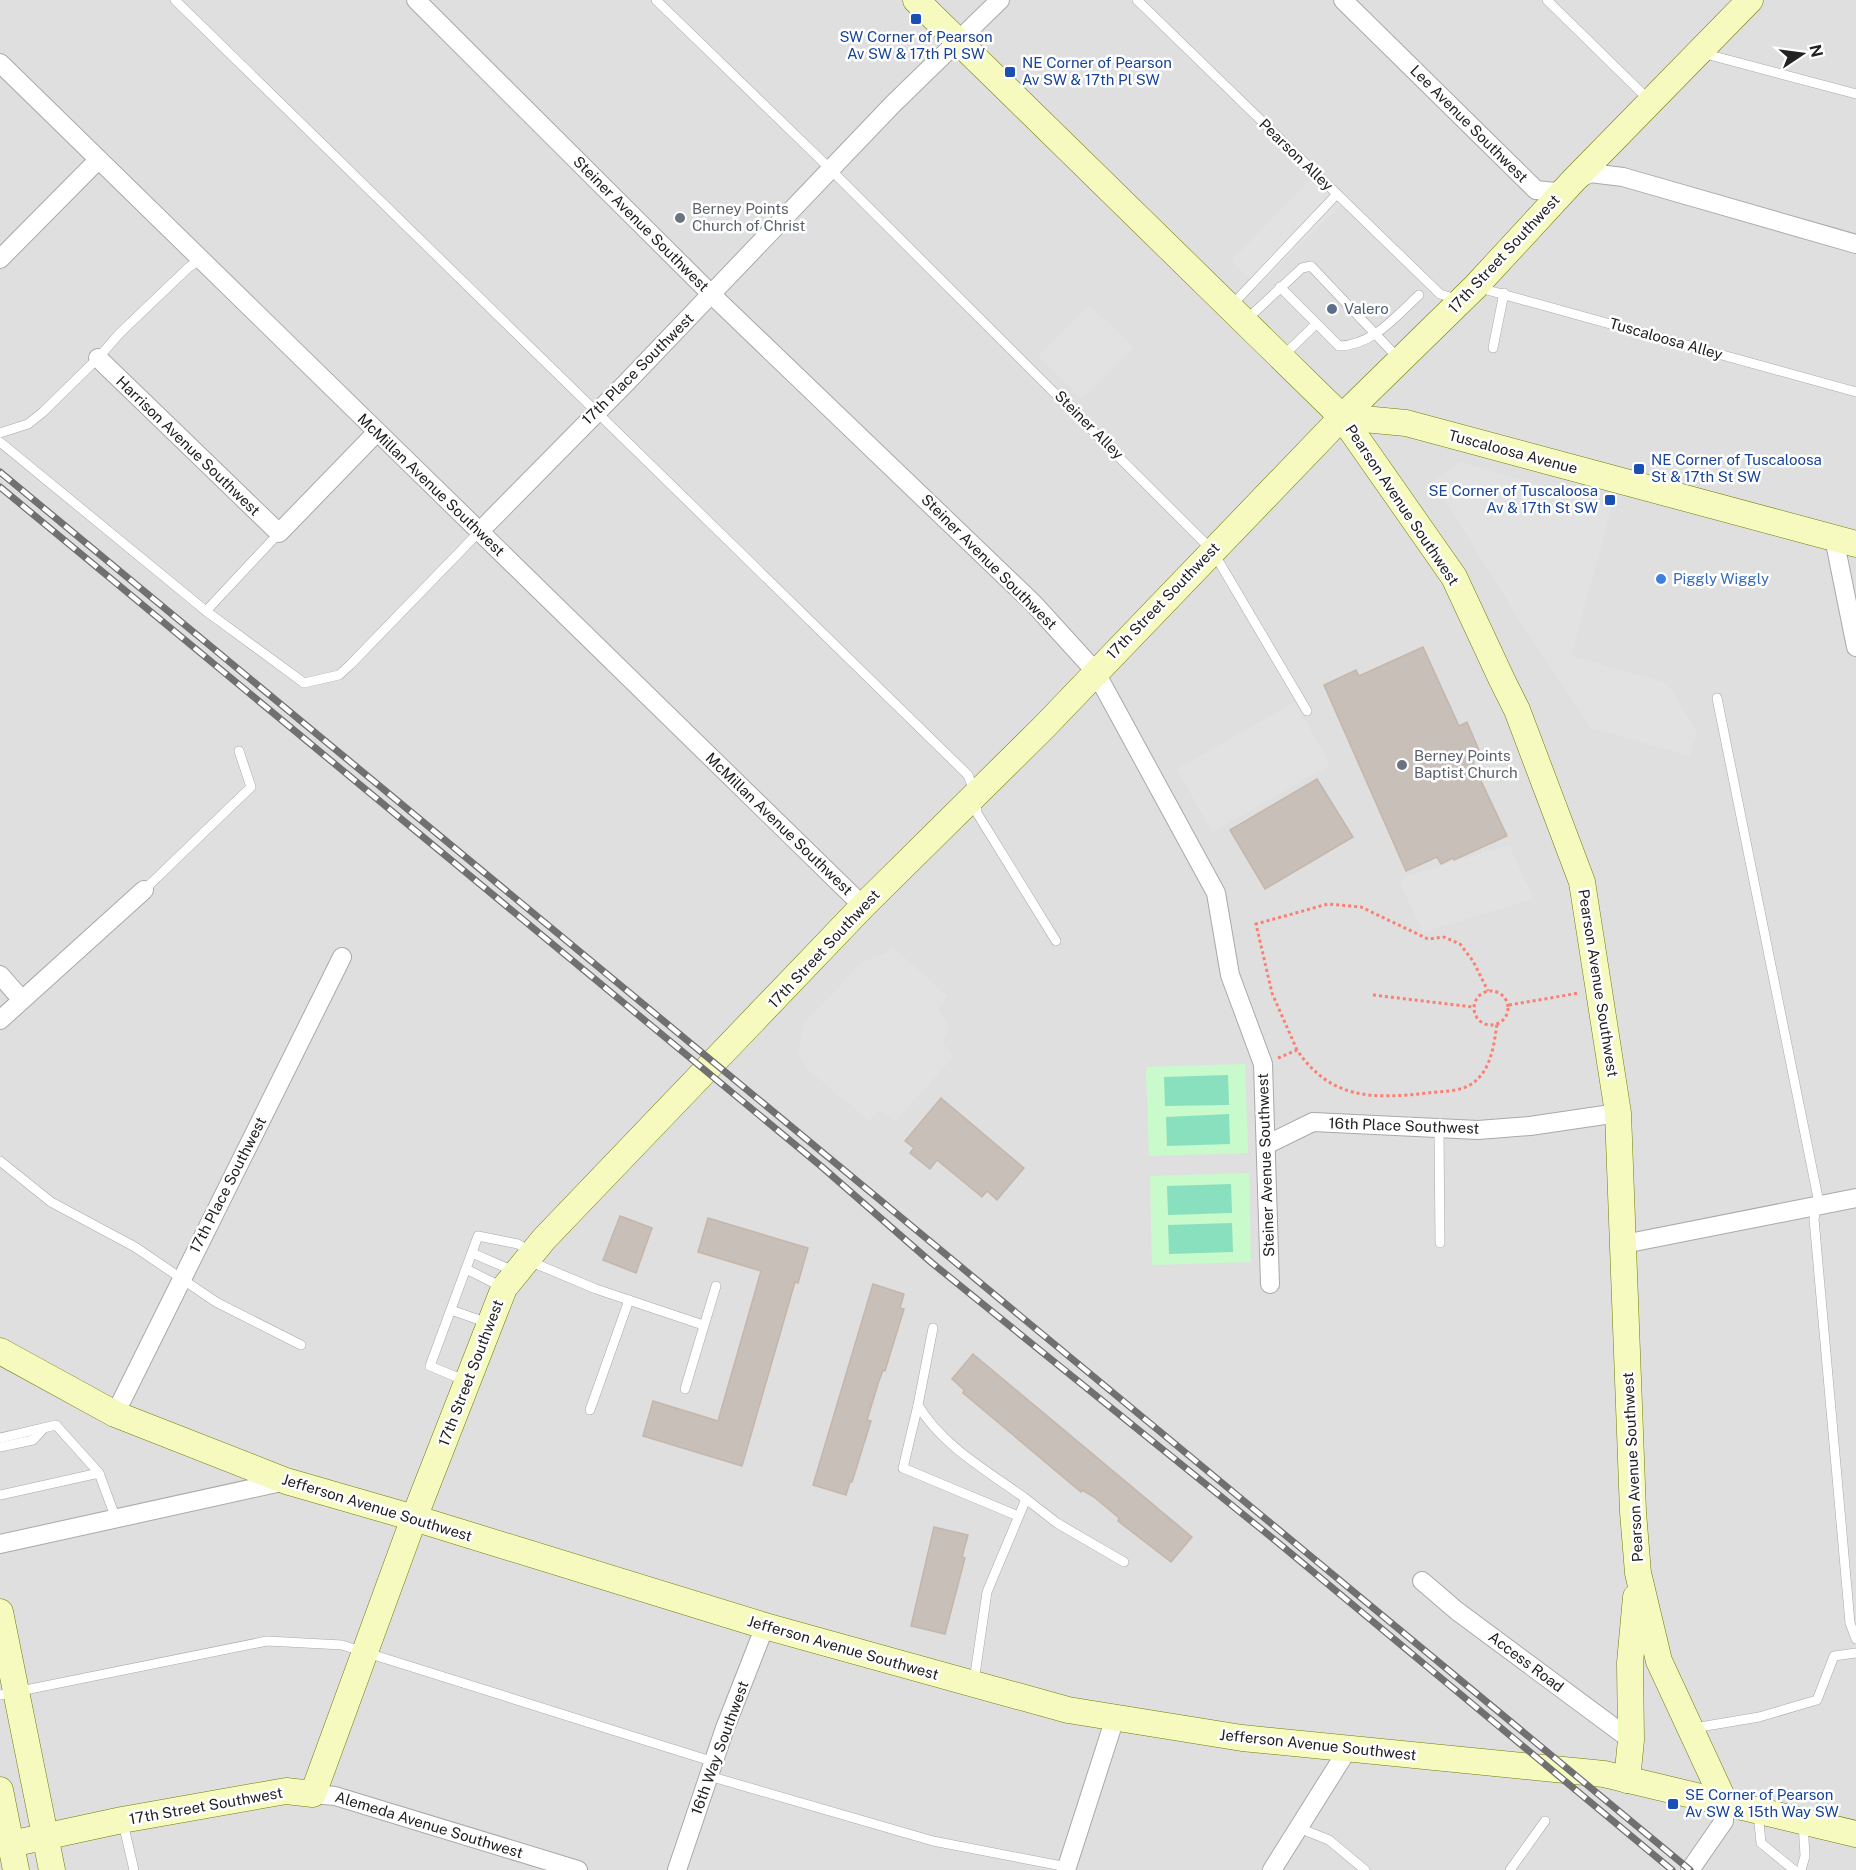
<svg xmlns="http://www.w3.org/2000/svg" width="1856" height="1870" viewBox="0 0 1856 1870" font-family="'Public Sans',sans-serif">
  <rect width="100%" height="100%" fill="#f2efe9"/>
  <rect fill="#e0dfdf" x="0" y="0" width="1856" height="1870"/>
  <g fill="#c8facc">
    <polygon points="1245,1064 1248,1153 1149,1156 1146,1067"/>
    <polygon points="1249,1173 1251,1262 1152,1265 1150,1176"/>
  </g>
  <g fill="#88e0be">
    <polygon points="1228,1075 1229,1105 1165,1106 1164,1077"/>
    <polygon points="1229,1114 1230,1144 1167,1146 1166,1117"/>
    <polygon points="1231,1184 1232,1213 1168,1215 1167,1186"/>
    <polygon points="1232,1223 1233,1252 1169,1254 1168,1225"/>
  </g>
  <g fill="#e2e2e2">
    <polygon points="1314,176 1342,204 1257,288 1231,261"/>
    <polygon points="1089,305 1134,347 1082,399 1038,356"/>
    <polygon points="1461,462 1612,507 1571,656 1667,683 1697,732 1690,756 1591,728 1526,631 1433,481"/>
    <polygon points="1295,702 1330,765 1212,832 1177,769"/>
    <polygon points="1509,845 1534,899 1423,932 1400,883 1404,877"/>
    <polygon points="893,947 948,996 938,1009 949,1027 943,1043 954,1056 896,1121 881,1111 869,1121 807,1069 799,1055 801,1034 804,1023 861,962 884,954"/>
  </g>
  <g fill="#c7bfb8" stroke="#c4b6ab" stroke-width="1.5">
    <polygon points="1423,647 1459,726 1467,722 1481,755 1473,758 1474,766 1507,836 1454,860 1453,858 1441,864 1437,857 1406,871 1324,685 1356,670 1359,676"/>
    <polygon points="1317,779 1353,837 1265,889 1230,830"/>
    <polygon points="941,1098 1024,1168 997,1200 987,1191 982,1197 937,1160 930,1169 910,1153 914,1148 905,1141"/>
    <polygon points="620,1216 652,1228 636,1273 603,1260"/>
    <polygon points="708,1218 808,1248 798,1283 795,1282 742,1466 643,1436 653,1401 718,1421 761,1271 698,1252"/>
    <polygon points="873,1284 904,1294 900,1308 904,1309 885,1371 883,1370 878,1384 867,1420 871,1421 852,1482 850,1482 846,1495 813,1485"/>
    <polygon points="973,1354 1192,1537 1171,1562 1118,1521 1119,1518 1094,1497 1082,1490 1081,1492 963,1393 964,1390 952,1379"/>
    <polygon points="934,1527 968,1535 962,1557 965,1558 945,1634 911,1626"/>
  </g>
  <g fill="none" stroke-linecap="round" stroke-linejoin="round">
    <defs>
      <g id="lane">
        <polyline points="175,0 968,775 975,793 977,813 1056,941"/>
        <polyline points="656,0 819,158 1212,550 1307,711"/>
        <polyline points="1137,0 1440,294 1459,300"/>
        <polyline points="1547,0 1649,100"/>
        <polyline points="1702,53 1856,94"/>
        <path d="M1280 287 1339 346C1373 345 1395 317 1419 295"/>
        <polyline points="1480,288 1856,392"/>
        <polyline points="1231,306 1337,194"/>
        <polyline points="1246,320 1302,268 1311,266 1399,359"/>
        <polyline points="1493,348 1504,293"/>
        <polyline points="1283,356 1316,324"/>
        <polyline points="0,433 28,424 43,412 98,358 120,333 188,268 199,260"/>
        <polyline points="0,442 206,611 304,683 339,675 350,665 479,532"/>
        <polyline points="206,611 279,533"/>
        <polyline points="1717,698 1818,1198 1814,1219 1850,1623 1856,1639"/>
        <polyline points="144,890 251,787 239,751"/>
        <polyline points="1439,1129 1440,1243"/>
        <polyline points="0,1161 51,1202 135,1247 216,1302 301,1345"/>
        <polyline points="472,1253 514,1271"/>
        <polyline points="529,1261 596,1289 703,1325"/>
        <polyline points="466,1269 502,1287"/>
        <polyline points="451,1310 488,1323"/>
        <path d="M933 1328 918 1405C942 1446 988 1471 1026 1499L987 1592 974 1681"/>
        <polyline points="466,1381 430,1366 478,1236 518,1244 531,1252"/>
        <polyline points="685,1389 716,1286"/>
        <polyline points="918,1405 903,1468 1018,1516"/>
        <polyline points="590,1410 629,1300"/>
        <polyline points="0,1438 56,1425 99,1473"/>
        <polyline points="0,1447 33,1440 44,1428"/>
        <polyline points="0,1495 99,1473 116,1519"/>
        <polyline points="1026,1499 1057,1523 1124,1562"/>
        <polyline points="0,1695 267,1641 342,1645 714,1762"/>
        <polyline points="1694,1728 1759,1717 1817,1700 1834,1656 1856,1653"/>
        <polyline points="709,1776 933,1841 1067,1867"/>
        <polyline points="1758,1812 1761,1843 1794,1870"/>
        <polyline points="123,1823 134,1870"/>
        <polyline points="1299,1828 1329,1840 1365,1870"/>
        <polyline points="1510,1870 1545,1821"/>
        <polyline points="1801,1870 1805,1856 1803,1823"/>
      </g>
      <g id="street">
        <polyline points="416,0 711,294 1034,604 1095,671 1216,893 1230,975 1263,1064 1270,1284"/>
        <polyline points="1343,0 1536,190 1555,192 1590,173 1623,177 1856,244"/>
        <polyline points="0,63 863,906"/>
        <polyline points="0,259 98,160"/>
        <polyline points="98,358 279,533 377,432"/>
        <polyline points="479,532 627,382 893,104 1000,0"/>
        <polyline points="1834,538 1856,647"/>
        <polyline points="0,975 22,1000"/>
        <polyline points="0,1020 144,890"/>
        <polyline points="1266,1145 1313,1122 1478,1130 1530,1126 1618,1113"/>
        <polyline points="1624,1244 1856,1198"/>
        <polyline points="115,1414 342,957"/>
        <polyline points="0,1544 286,1481"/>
        <polyline points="1422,1581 1457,1611 1631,1740"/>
        <polyline points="313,1794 335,1796 578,1870"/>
        <polyline points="677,1870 725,1728 765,1626"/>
        <polyline points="1066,1870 1115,1718"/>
        <polyline points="1272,1870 1348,1749"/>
        <polyline points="1690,1870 1724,1821 1724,1801"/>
      </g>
      <g id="secondary">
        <polyline points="916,0 1342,417 1454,577 1502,680 1517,710 1582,882 1618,1113 1633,1512 1638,1573 1659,1661 1724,1801"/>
        <polyline points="1342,417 1406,423 1856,544"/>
        <polyline points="0,1351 115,1414 286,1481 414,1518 765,1626 1068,1710 1242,1738 1604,1774 1856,1834"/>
        <polyline points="0,1612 52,1870"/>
        <polyline points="1627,1780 1631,1740 1630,1663 1636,1597"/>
        <polyline points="0,1790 16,1870"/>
        <polyline points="11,1844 122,1820 286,1791 313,1794 414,1518 504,1288 544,1239 863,906 1044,727 1342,417 1475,287 1573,181 1750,0"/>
      </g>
    </defs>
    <use href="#lane" stroke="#a9a9a9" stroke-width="10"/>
    <use href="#street" stroke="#a9a9a9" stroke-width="20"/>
    <use href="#secondary" stroke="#707d05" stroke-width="27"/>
    <g stroke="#fa8072" stroke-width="3" stroke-dasharray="3 3" stroke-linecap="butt">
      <circle cx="1491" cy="1008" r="17"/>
      <polyline points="1373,995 1473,1007"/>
      <polyline points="1509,1005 1579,993"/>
      <polyline points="1297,1050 1272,993 1256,924 1328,904 1361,907 1428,939 1444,937 1460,944 1473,961 1488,991"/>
      <path d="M1278 1058 1297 1050C1331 1100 1373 1099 1428 1093 1442 1091 1461 1092 1473 1083 1491 1070 1494 1045 1497 1024"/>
    </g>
    <use href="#lane" stroke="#fff" stroke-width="9"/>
    <use href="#street" stroke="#fff" stroke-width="18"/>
    <use href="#secondary" stroke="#f7fabf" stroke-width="26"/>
    <defs>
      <g id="rail">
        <polyline points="0,472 1690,1870"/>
        <polyline points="0,487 822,1167 932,1263 1276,1541 1672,1870"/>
      </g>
    </defs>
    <use href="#rail" stroke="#707070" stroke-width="7"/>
    <use href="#rail" stroke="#fff" stroke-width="4.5" stroke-dasharray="14" stroke-linecap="butt"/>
  </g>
  <g fill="#1a4fb4" stroke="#fff" stroke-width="2">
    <rect x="910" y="13" width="12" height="12" rx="3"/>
    <rect x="1004" y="66" width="12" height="12" rx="3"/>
    <rect x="1633" y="463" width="12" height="12" rx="3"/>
    <rect x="1604" y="494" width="12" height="12" rx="3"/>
    <rect x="1667" y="1798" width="12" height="12" rx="3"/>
  </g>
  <g fill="#6b7280" stroke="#fff" stroke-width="2">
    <circle cx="680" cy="218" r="6"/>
    <circle cx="1402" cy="765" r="6"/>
  </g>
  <circle fill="#5c6f8a" stroke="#fff" stroke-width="2" cx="1332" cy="309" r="6"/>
  <circle fill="#3f7fe0" stroke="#fff" stroke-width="2" cx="1661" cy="579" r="6"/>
  <g text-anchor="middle" stroke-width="5" stroke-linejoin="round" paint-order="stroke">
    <g font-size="15" fill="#164399" stroke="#fff" text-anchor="start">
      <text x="916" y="42" text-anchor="middle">SW Corner of Pearson<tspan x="916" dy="17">Av SW &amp; 17th Pl SW</tspan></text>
      <text x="1022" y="68">NE Corner of Pearson<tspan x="1022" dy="17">Av SW &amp; 17th Pl SW</tspan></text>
      <text x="1651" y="465">NE Corner of Tuscaloosa<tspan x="1651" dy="17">St &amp; 17th St SW</tspan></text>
      <text x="1598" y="496" text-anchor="end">SE Corner of Tuscaloosa<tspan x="1598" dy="17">Av &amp; 17th St SW</tspan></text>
      <text x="1685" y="1800">SE Corner of Pearson<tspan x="1685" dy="17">Av SW &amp; 15th Way SW</tspan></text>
    </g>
    <g font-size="15" fill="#222" stroke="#fff">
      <text transform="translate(1469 124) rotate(45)" y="5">Lee Avenue Southwest</text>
      <text transform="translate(1296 155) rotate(44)" y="5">Pearson Alley</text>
      <text transform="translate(641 224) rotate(45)" y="5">Steiner Avenue Southwest</text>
      <text transform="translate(1504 254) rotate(-47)" y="5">17th Street Southwest</text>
      <text transform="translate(1666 339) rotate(16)" y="5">Tuscaloosa Alley</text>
      <text transform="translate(638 369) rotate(-45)" y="5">17th Place Southwest</text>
      <text transform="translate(1089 425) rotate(45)" y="5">Steiner Alley</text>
      <text transform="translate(188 446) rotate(44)" y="5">Harrison Avenue Southwest</text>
      <text transform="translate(1513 452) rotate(15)" y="5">Tuscaloosa Avenue</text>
      <text transform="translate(431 485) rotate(44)" y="5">McMillan Avenue Southwest</text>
      <text transform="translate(1402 505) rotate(56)" y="5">Pearson Avenue Southwest</text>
      <text transform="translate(989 562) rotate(45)" y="5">Steiner Avenue Southwest</text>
      <text transform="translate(1163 601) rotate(-46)" y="5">17th Street Southwest</text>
      <text transform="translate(779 824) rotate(44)" y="5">McMillan Avenue Southwest</text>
      <text transform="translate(824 949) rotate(-47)" y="5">17th Street Southwest</text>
      <text transform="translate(1598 983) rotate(81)" y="5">Pearson Avenue Southwest</text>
      <text transform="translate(1404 1126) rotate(2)" y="5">16th Place Southwest</text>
      <text transform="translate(1266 1165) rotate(-92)" y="5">Steiner Avenue Southwest</text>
      <text transform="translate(228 1185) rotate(-63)" y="5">17th Place Southwest</text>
      <text transform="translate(471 1373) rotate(-69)" y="5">17th Street Southwest</text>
      <text transform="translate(1633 1467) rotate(-93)" y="5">Pearson Avenue Southwest</text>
      <text transform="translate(377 1508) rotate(17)" y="5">Jefferson Avenue Southwest</text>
      <text transform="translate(843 1648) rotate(16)" y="5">Jefferson Avenue Southwest</text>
      <text transform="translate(1526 1662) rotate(37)" y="5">Access Road</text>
      <text transform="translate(1318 1745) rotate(6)" y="5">Jefferson Avenue Southwest</text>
      <text transform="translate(720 1748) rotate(-70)" y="5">16th Way Southwest</text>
      <text transform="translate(206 1806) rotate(-10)" y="5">17th Street Southwest</text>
      <text transform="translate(429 1825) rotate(17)" y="5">Alemeda Avenue Southwest</text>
    </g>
    <g font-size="15" fill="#5b616d" stroke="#fff" text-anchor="start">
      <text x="692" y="214">Berney Points<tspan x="692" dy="17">Church of Christ</tspan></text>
      <text x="1414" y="761">Berney Points<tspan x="1414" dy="17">Baptist Church</tspan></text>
    </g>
    <g font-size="15" fill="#4e5e75" stroke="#fff" text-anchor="start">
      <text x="1344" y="314">Valero</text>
    </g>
    <g font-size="15" fill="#366cbe" stroke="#fff" text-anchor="start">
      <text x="1673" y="584">Piggly Wiggly</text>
    </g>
  </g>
  <g transform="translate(1802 54) rotate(77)" stroke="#ffffff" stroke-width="4.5" paint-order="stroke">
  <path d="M0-4.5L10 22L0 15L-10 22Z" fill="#222222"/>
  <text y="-9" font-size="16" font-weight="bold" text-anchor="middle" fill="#222222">N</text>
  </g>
</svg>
